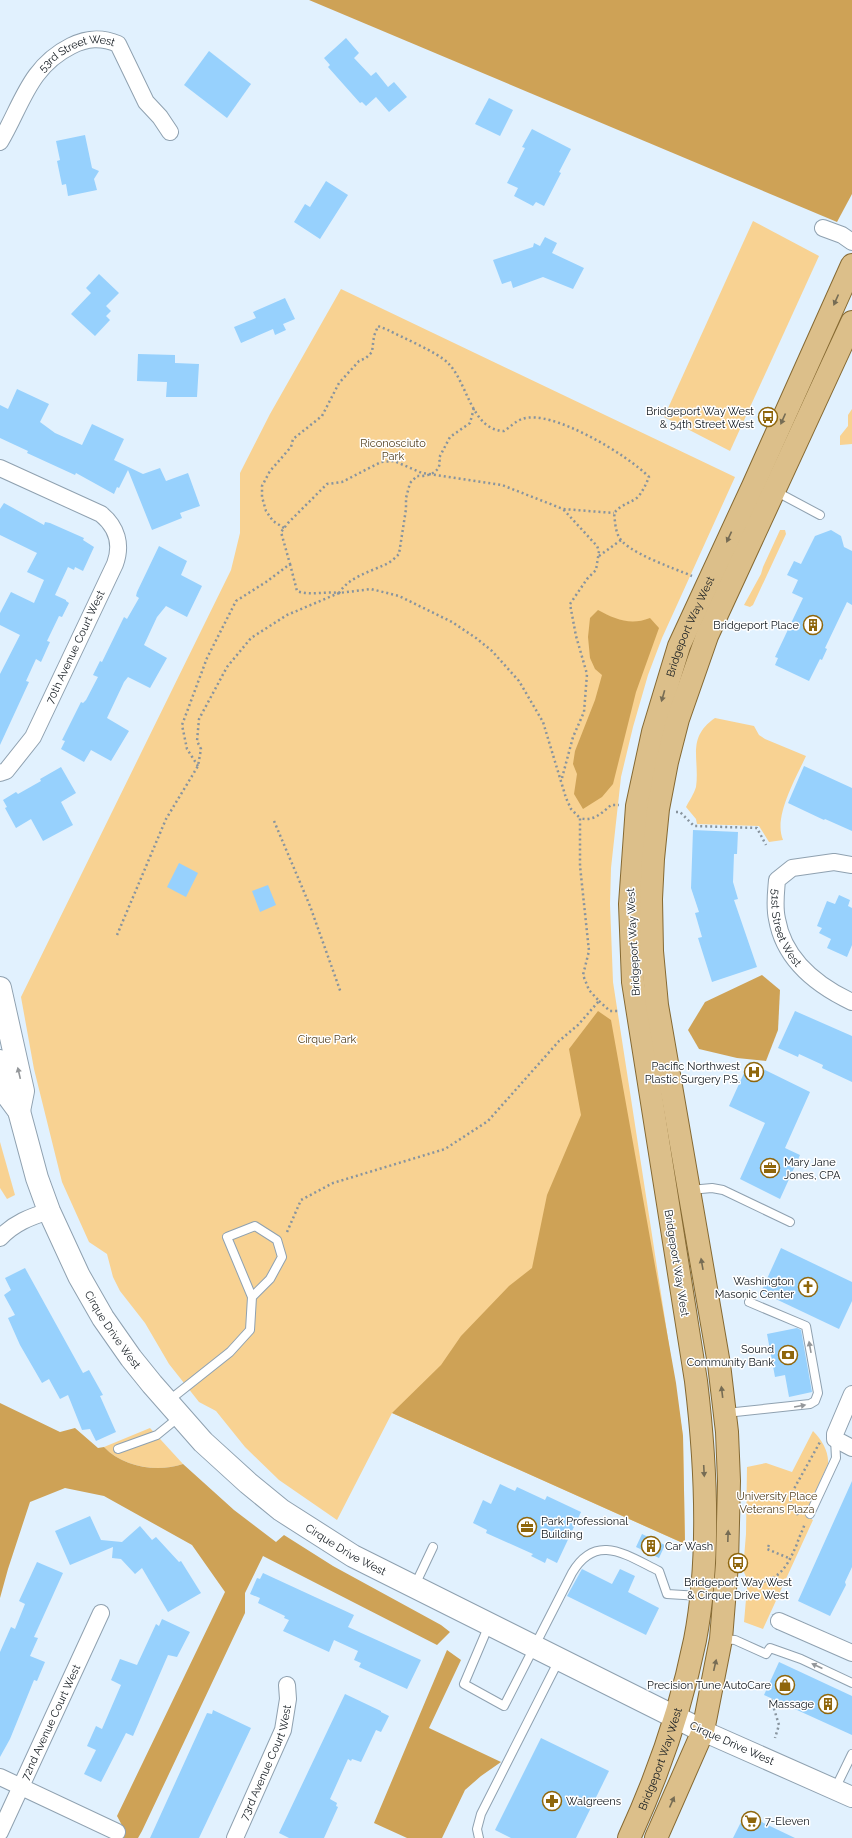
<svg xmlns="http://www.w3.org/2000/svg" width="852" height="1838" viewBox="0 0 852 1838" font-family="Raleway,sans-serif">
  <rect width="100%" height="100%" fill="#e1f1fe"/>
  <g fill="#f8d292">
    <polygon points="753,221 819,256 730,451 664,417"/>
    <polygon points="341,289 735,477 662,638 648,675 633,727 621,777 611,868 610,904 613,982 683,1436 685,1544 392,1413 337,1520 279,1480 245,1447 216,1411 199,1402 169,1364 145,1323 120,1291 113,1277 107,1254 89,1242 62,1182 34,1069 21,997 231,570 240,533 240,473 270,414"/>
    <polygon points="852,409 852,444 840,445 840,436 848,426 848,415"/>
    <polygon points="780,530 785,530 786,534 753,605 750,607 744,605 761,574 763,567"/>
    <path d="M715 718 754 726 759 735 765 739 806 756C796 778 773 817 783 840L769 842 759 826 697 824 696 819 686 807C689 801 694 794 696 787 700 759 686 738 715 718Z"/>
    <polygon points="0,1142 15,1195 7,1199 0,1188"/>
    <path d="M150 1428 183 1464C157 1473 123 1467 104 1447Z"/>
    <path d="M813 1431C822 1440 829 1452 828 1464L805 1515 813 1520 763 1629 744 1622 747 1588V1579L743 1570 746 1534 747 1467 766 1463 792 1472Z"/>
  </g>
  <g fill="#cea256">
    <polygon points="309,0 852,0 852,194 837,222"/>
    <path d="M598 610C615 619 630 626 650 618L659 628 636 692 613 784 602 797 583 809 574 794 577 774 573 764 575 751 595 700 602 675 595 669 590 658 588 637 590 618Z"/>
    <polygon points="762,975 780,990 778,1030 766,1061 737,1058 699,1049 688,1030 705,1002"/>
    <polygon points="598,1011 611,1020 676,1383 683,1436 685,1544 392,1413 441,1365 461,1336 509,1286 532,1268 547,1195 581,1115 569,1049"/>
    <path d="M0 1403 60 1432 75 1428 98 1448 104 1447C123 1467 157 1473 183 1464L234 1510 276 1542 284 1535 333 1566 441 1625 450 1632 437 1645 263 1556 245 1593V1613L142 1831 138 1838H122L125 1831 117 1816 225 1592 192 1545 104 1496 65 1488 30 1502 8 1569 0 1598Z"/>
    <polygon points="447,1650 461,1660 429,1728 501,1762 481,1776 465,1790 442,1838 407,1838 374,1823"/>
  </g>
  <g fill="#97d1fd">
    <polygon points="346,38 359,53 354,58 371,76 376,72 388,87 394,82 407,97 389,112 376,97 366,106 362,102 360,103 328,67 330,65 324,58"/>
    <polygon points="209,51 251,84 227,118 184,85"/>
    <polygon points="489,98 513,110 500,136 475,124"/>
    <polygon points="532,129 571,149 559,172 561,173 544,206 536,202 533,206 514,196 518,188 507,183 525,148 522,147"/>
    <polygon points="85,135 92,168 99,171 94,179 97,190 68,196 66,184 62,185 57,161 60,160 56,141"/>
    <polygon points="326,181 348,195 320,239 294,222 305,204 310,207"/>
    <polygon points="545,237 557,243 552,253 584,268 573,289 543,277 513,288 511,281 502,284 493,260 533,247 534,243 540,246"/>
    <polygon points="99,274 119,293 106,306 111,311 106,316 110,320 95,336 71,314 91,293 86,288"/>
    <polygon points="285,298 295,319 283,324 286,330 275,335 273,329 241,343 234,327 256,318 253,312"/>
    <polygon points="138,354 175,355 175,363 199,364 197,397 166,397 167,382 137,381"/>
    <polygon points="17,389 49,404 40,422 55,433 82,445 92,424 124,439 114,460 143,474 160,468 166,481 188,473 200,506 180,513 182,518 152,530 128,470 119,488 117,487 114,494 76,473 75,475 27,453 28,451 0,438 0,405 8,409"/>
    <polygon points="4,503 44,525 45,522 50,523 84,538 83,540 94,547 83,571 75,567 74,570 68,567 55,595 66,600 66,601 69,603 62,617 59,616 47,641 50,642 41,662 36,659 26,681 29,682 0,745 0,674 20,635 0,625 0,613 11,592 34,603 44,580 27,572 37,553 0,535 0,509"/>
    <polygon points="831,530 841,536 844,547 852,551 852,605 847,602 825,648 827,649 822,660 820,659 809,681 775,665 778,658 775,657 803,598 792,593 798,580 787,575 794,561 801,564 815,536"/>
    <polygon points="159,546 187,561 181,575 202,586 187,617 166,606 157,617 144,645 167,658 150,688 128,677 124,682 107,718 129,731 111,761 91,750 84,762 61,749 65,741 62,740 81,702 83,703 86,700 98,677 93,675 100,661 102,662 124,617 127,619 139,598 136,596 137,592"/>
    <polygon points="804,766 852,788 852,831 825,819 824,820 788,803"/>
    <polygon points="61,767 76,793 61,802 73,825 43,841 31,819 16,828 5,808 7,807 3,800 16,792 18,794 41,781 40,779"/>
    <polygon points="693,830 738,832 737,854 734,854 733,882 738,899 734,900 757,967 712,982 698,938 702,937 695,913 699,912 691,888"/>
    <polygon points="179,863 198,873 186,897 167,887"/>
    <polygon points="268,885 276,905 260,912 252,891"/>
    <polygon points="839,895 850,900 848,906 852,908 852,945 847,957 827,948 831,939 819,933 822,928 817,926 827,901 835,904"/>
    <polygon points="795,1011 852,1036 852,1082 822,1068 823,1065 799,1054 798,1057 778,1048"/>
    <polygon points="749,1062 810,1092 785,1148 800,1155 780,1199 740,1179 765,1123 729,1106"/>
    <polygon points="781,1248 852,1282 852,1301 839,1329 761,1292"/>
    <polygon points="25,1268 83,1373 89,1370 103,1395 100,1396 116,1432 96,1441 90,1429 82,1430 68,1395 60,1399 49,1379 42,1383 20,1345 8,1318 15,1315 4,1295 11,1290 5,1278"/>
    <polygon points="797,1328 801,1330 812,1392 789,1397 785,1375 775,1377 767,1334"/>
    <polygon points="852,1481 852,1567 845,1582 846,1585 830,1616 798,1601"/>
    <polygon points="500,1484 515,1491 517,1487 545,1500 547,1496 581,1512 557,1563 547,1558 545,1563 531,1556 533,1554 486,1533 487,1530 473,1523 483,1500 491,1504"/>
    <polygon points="90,1516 101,1540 122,1542 140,1526 152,1540 156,1537 179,1562 181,1561 201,1593 168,1612 142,1568 135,1574 121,1559 112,1558 113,1547 70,1565 55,1531"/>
    <polygon points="642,1534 665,1545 659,1558 636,1547"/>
    <polygon points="37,1562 63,1573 34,1637 38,1638 30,1656 45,1662 37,1681 34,1680 10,1739 0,1757 0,1652 11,1627 15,1629 25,1604 19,1601"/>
    <polygon points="582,1569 612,1584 620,1569 635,1576 628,1592 659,1608 646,1635 567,1596"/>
    <polygon points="263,1573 354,1615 348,1627 421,1660 407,1689 359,1667 361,1663 354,1660 358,1651 334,1640 329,1652 283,1631 289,1620 284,1618 285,1616 258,1603 260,1598 250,1594 257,1578 260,1579"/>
    <polygon points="162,1619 190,1632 177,1657 168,1655 133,1736 126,1733 101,1782 84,1774 96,1750 87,1746 96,1726 102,1729 121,1685 111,1680 120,1659 137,1665 156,1624 159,1626"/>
    <polygon points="779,1662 852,1696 852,1735 764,1695"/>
    <polygon points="345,1694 381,1711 381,1712 389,1716 381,1732 376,1730 361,1762 352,1759 351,1761 348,1759 330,1799 337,1803 336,1806 338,1807 324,1838 289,1838 279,1833"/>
    <polygon points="213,1710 251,1728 199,1838 150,1838 207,1713 212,1714"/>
    <polygon points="541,1738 609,1771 576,1838 511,1838 495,1830"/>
    <polygon points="745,1814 795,1838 733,1838"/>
  </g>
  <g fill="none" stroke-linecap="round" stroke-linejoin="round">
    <defs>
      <g id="service">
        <polyline points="775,491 820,515"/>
        <polyline points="690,1190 712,1188 723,1190 790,1222"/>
        <polyline points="167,1402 230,1352 250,1330 252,1297 227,1237 255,1226 277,1240 282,1257 270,1279 252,1297"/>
        <polyline points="726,1413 810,1404 815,1401 818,1393 806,1326 749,1302"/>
        <polyline points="118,1449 157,1435 179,1417"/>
        <polyline points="810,1514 836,1458 835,1439"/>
        <polyline points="415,1585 433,1547"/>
        <path d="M489 1625 464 1684 504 1706 572 1573C596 1532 626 1555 659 1571L667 1594 700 1596"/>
        <polyline points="722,1639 735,1640 766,1654 770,1648 801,1659 852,1683"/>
        <polyline points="835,1789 852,1754"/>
        <polyline points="479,1838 477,1829 481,1814 559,1660"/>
      </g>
      <g id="minor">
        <path id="s1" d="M0 142C22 105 29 67 71 46 87 38 101 37 118 44L146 102 160 117 170 132"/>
        <polyline points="823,228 842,235 852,242"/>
        <path d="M0 468 101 514C117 527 122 545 115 564L33 737 6 771 0 773"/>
        <path id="s2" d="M852 865 834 862 792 868 777 880C776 893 774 906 777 919 784 960 816 985 852 1002"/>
        <path d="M0 1238C14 1223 30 1217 49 1211"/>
        <polyline points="852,1394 835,1434 835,1439 852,1448"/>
        <polyline points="779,1621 852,1653"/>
        <polyline points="0,1777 117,1832"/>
        <path id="s3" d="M0 1832 101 1613"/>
        <path id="s4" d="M235 1838 283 1730 288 1699 287 1685"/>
      </g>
      <polyline id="tertiary" points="703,1731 852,1797"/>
      <g id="secondary">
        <polyline points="0,988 23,1091 19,1111"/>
        <path id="s5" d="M0 1061 8 1096 19 1111 37 1178 49 1211 79 1276 103 1318 131 1358 152 1384 203 1442 248 1483 281 1510 353 1556 703 1731"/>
      </g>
      <g id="primary">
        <path id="s6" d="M629 1838C658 1775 681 1709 695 1640 711 1557 706 1464 696 1381L633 982 630 904 637 806 653 732 679 646 753 486 852 265"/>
        <polyline points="656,1838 703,1731 721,1639 727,1564 729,1481 727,1432 719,1364 657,1005 652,951 651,899 653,859 658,809 667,762 678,719 707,636 852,322"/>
      </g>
    </defs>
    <use href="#service" stroke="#8fa1b0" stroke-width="10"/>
    <use href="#minor" stroke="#8fa1b0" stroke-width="18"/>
    <use href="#tertiary" stroke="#8fa1b0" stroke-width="22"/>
    <use href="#secondary" stroke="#8fa1b0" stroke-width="24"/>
    <use href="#primary" stroke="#856932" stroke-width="24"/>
    <g stroke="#88949e" stroke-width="2.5" stroke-dasharray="2 3" stroke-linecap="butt">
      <path d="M284 528 273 521 266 511 262 497V486L270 471 291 447 293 439 322 416 339 383 359 361 366 358 372 352 374 336 378 326 388 330C403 338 437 352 448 363 468 383 471 430 504 431 510 427 516 421 522 419 551 408 629 456 649 477 646 484 643 491 638 497 631 503 623 503 614 513 615 520 615 528 618 535 624 552 674 568 692 576"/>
      <polyline points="599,556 621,540"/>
      <path d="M290 564 297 591C310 596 325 591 339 593 348 578 369 572 384 565 390 563 395 558 399 554L406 509V498L410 483 417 476C428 477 443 472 439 458L450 437 470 423 474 408"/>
      <polyline points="198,766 187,749 182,725 207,658 236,601 266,582 290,564 281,532 288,523 327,484 342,482 381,462 394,461 422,473 502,485 563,509 614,513"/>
      <polyline points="562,778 573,737 584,712 587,674 576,636 570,604 587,579 596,570 599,551 597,546 563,509"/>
      <polyline points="676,812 680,812 694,826 757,828 766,845"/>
      <polyline points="274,821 310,906 341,993"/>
      <polyline points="117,935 166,819 198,766 201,749 197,741 199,719 227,667 251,638 287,615 339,593 371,589 399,596 452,622 476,638 492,651 519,681 543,722 566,798 571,809 580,818"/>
      <polyline points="599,1001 610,1011 619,1011"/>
      <path d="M287 1232 301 1200 333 1183 445 1149 488 1121 559 1041 578 1025 599 1001 589 990 583 975 589 951 580 866V818C593 822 602 813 611 805H619"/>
      <polyline points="798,1515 791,1503 790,1496 820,1442"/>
      <polyline points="769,1545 767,1549 791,1559"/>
      <path d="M744 1586C777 1581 784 1574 797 1544 799 1537 803 1530 805 1523"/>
      <polyline points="771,1699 779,1725 775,1738"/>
    </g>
    <use href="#service" stroke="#fff" stroke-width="8"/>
    <use href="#minor" stroke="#fff" stroke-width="16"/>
    <use href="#tertiary" stroke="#fff" stroke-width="20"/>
    <use href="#secondary" stroke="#fff" stroke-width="22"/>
    <use href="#primary" stroke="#dcbf8a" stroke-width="22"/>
  </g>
  <defs><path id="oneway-solid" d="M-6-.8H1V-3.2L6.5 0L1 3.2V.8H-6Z"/></defs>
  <g fill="#766c54">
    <use href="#oneway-solid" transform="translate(836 300) rotate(114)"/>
    <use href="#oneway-solid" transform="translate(783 419) rotate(114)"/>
    <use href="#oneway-solid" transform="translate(729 537) rotate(115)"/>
    <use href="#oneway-solid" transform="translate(663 696) rotate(106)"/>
    <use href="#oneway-solid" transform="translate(702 1264) rotate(-100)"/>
    <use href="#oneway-solid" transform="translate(722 1392) rotate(-97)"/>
    <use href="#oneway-solid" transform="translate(704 1471) rotate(87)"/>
    <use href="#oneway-solid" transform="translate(728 1536) rotate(-88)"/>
    <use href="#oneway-solid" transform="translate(715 1665) rotate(-77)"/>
    <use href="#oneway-solid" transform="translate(672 1802) rotate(-66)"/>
  </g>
  <g fill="#94979a">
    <use href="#oneway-solid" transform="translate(19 1073) rotate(-103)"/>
    <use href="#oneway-solid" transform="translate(810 1347) rotate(-100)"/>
    <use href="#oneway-solid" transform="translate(800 1406) rotate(-10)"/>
    <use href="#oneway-solid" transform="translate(817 1666) rotate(-155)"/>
  </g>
  <defs>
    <symbol id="bus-ring" viewBox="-11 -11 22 22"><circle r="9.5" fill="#fff" stroke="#8f660c" stroke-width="1.5"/><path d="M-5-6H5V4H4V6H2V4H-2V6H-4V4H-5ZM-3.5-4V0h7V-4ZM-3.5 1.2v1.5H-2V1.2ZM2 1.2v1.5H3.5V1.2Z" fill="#8f660c"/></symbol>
    <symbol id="building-ring" viewBox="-11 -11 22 22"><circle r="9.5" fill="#fff" stroke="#8f660c" stroke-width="1.5"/><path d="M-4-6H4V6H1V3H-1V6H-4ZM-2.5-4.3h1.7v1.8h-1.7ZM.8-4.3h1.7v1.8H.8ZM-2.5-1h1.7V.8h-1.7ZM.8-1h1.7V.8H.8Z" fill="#8f660c"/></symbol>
    <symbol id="hospital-ring" viewBox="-11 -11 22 22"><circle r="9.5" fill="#fff" stroke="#8f660c" stroke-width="1.5"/><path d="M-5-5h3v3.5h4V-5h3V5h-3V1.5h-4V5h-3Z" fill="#8f660c"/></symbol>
    <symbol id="office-ring" viewBox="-11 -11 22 22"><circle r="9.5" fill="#fff" stroke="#8f660c" stroke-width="1.5"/><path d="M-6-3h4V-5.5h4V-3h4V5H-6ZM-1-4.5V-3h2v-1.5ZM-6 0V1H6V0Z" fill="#8f660c"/></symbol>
    <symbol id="church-ring" viewBox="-11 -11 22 22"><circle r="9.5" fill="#fff" stroke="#8f660c" stroke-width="1.5"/><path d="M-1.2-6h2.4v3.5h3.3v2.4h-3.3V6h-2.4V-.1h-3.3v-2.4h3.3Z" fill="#8f660c"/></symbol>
    <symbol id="bank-ring" viewBox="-11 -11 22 22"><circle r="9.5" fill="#fff" stroke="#8f660c" stroke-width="1.5"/><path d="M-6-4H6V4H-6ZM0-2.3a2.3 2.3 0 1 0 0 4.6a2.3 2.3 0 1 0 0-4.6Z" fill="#8f660c"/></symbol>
    <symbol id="shop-ring" viewBox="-11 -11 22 22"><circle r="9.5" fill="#fff" stroke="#8f660c" stroke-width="1.5"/><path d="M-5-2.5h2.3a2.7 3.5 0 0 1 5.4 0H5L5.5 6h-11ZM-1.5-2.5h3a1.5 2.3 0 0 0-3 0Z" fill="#8f660c"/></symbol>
    <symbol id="pharmacy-ring" viewBox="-11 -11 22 22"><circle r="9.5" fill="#fff" stroke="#8f660c" stroke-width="1.5"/><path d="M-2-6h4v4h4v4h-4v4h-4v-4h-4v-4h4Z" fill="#8f660c"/></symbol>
    <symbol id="supermarket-ring" viewBox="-11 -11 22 22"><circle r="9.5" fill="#fff" stroke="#8f660c" stroke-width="1.5"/><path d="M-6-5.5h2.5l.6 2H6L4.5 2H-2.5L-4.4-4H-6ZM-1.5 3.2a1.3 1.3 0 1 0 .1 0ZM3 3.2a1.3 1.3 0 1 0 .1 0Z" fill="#8f660c"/></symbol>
  </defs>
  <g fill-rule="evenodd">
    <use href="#bus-ring" x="757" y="406" width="22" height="22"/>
    <use href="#building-ring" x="802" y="614" width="22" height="22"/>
    <use href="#hospital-ring" x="743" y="1061" width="22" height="22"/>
    <use href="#office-ring" x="759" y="1157" width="22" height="22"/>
    <use href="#church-ring" x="797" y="1276" width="22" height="22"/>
    <use href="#bank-ring" x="777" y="1344" width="22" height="22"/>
    <use href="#office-ring" x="516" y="1516" width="22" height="22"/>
    <use href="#building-ring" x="640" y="1535" width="22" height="22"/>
    <use href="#bus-ring" x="727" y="1552" width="22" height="22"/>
    <use href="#shop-ring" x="774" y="1674" width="22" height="22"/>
    <use href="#building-ring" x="817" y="1693" width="22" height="22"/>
    <use href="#pharmacy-ring" x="541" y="1790" width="22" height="22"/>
    <use href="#supermarket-ring" x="740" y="1810" width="22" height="22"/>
  </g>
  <g text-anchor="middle" stroke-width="3" stroke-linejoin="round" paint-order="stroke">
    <g font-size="11" fill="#11181e" stroke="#fff">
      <text dy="4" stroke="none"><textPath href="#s1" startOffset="125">53rd Street West</textPath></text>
      <text dy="4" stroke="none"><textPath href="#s6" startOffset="1237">Bridgeport Way West</textPath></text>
      <text transform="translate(75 647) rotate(-65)" y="4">70th Avenue Court West</text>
      <text dy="4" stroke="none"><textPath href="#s2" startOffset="130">51st Street West</textPath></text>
      <text transform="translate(633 942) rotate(-93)" y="4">Bridgeport Way West</text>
      <text transform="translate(677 1263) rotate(81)" y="4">Bridgeport Way West</text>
      <text dy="4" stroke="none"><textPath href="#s5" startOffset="294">Cirque Drive West</textPath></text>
      <text dy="4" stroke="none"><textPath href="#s5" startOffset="618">Cirque Drive West</textPath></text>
      <text dy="4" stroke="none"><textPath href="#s3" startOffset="121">72nd Avenue Court West</textPath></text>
      <text transform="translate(732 1743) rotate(24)" y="4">Cirque Drive West</text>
      <text dy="4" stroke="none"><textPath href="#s6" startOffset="85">Bridgeport Way West</textPath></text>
      <text dy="4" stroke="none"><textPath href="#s4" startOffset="82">73rd Avenue Court West</textPath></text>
    </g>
    <g font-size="11" fill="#11181e" stroke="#fff" text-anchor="end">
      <text x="754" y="415">Bridgeport Way West<tspan x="754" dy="13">&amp; 54th Street West</tspan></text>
      <text x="799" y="629">Bridgeport Place</text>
      <text x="740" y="1070">Pacific Northwest<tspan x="740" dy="13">Plastic Surgery P.S.</tspan></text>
      <text x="784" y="1166" text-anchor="start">Mary Jane<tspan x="784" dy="13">Jones, CPA</tspan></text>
      <text x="794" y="1285">Washington<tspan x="794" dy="13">Masonic Center</tspan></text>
      <text x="774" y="1353">Sound<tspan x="774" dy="13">Community Bank</tspan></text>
      <text x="541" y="1525" text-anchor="start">Park Professional<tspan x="541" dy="13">Building</tspan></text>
      <text x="665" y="1550" text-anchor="start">Car Wash</text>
      <text x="738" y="1586" text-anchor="middle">Bridgeport Way West<tspan x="738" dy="13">&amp; Cirque Drive West</tspan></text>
      <text x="771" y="1689">Precision Tune AutoCare</text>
      <text x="814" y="1708">Massage</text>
      <text x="566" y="1805" text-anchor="start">Walgreens</text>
      <text x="765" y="1825" text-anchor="start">7-Eleven</text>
    </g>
    <g font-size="11" fill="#544120" stroke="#fff">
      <text x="393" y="447">Riconosciuto<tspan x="393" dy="13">Park</tspan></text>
      <text x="327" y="1043">Cirque Park</text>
      <text x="777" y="1500">University Place<tspan x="777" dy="13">Veterans Plaza</tspan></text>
    </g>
  </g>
</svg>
